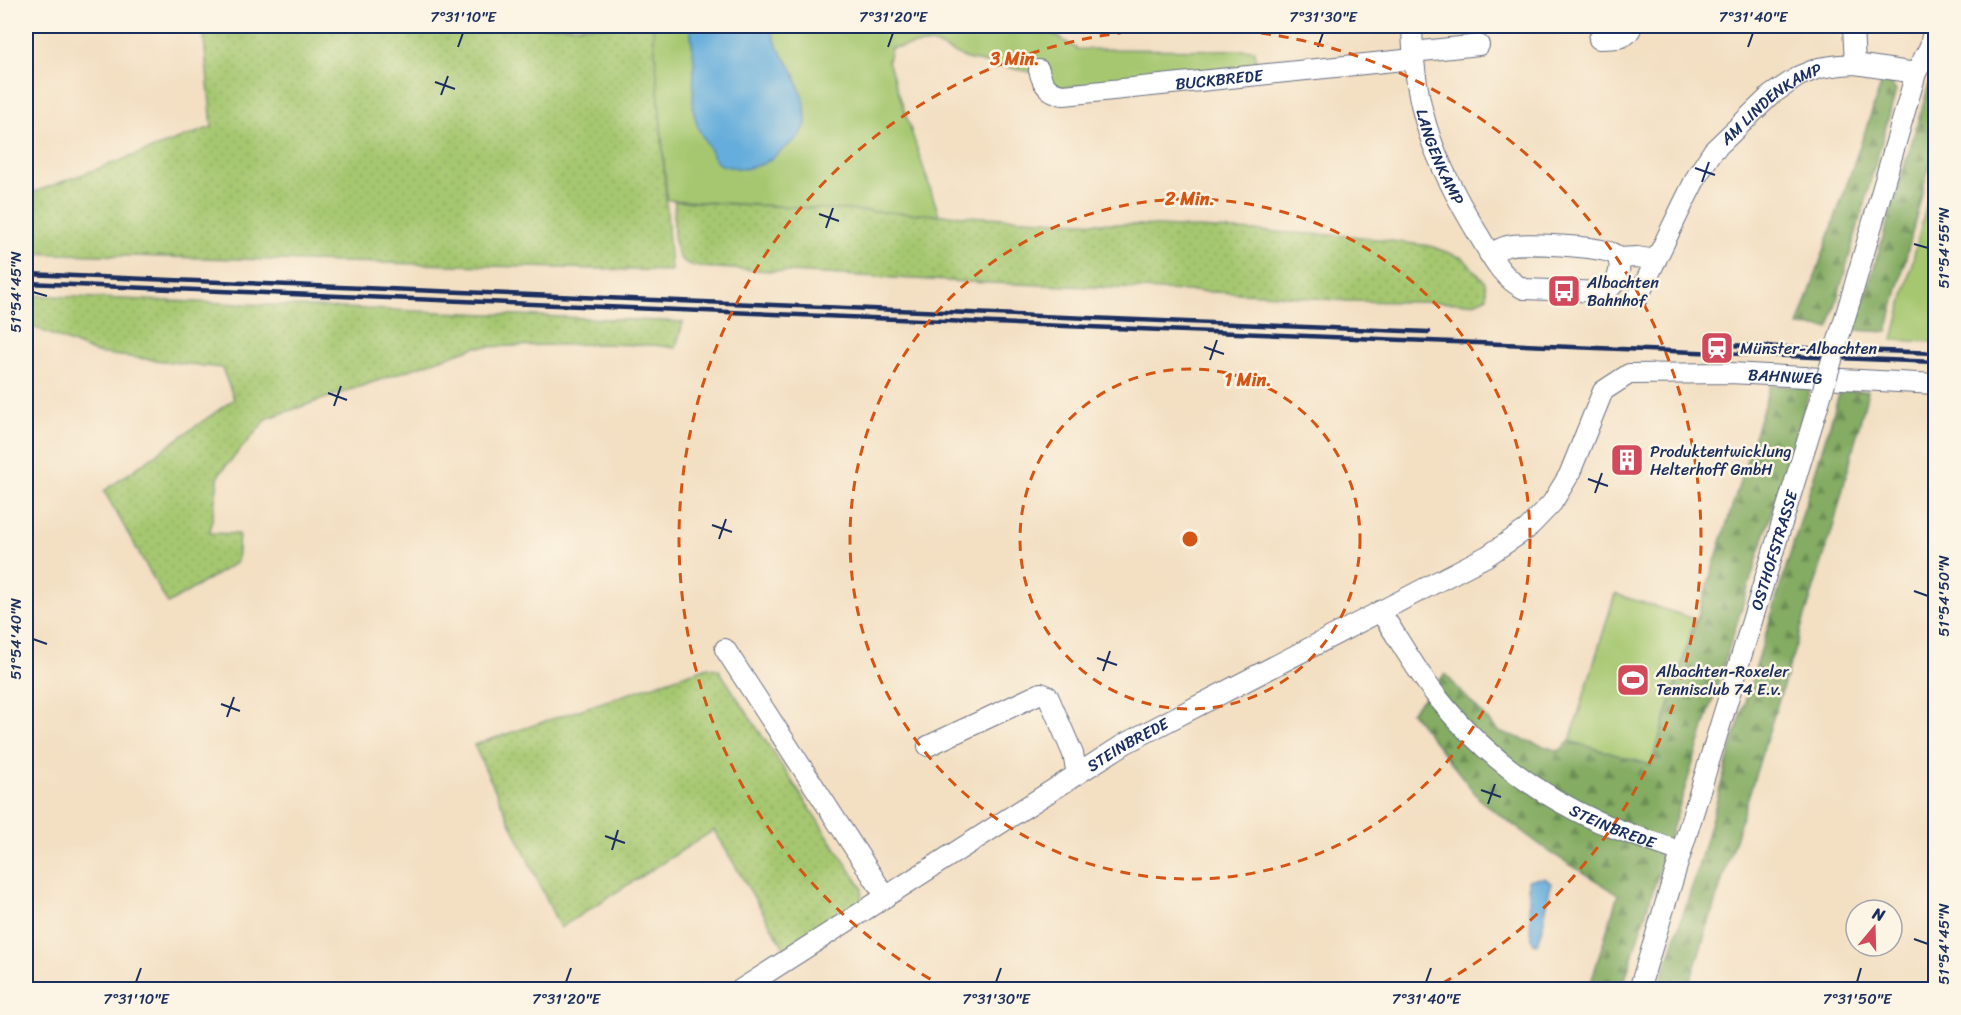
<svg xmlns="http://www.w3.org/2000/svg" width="1961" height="1015" viewBox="0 0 1961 1015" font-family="Sriracha,sans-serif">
  <defs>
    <pattern id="grass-dots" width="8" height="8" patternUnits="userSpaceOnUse" patternTransform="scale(1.5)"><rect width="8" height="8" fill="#a6c770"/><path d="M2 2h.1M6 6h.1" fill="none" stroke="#8eab63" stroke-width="1.8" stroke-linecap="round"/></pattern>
    <pattern id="forest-firs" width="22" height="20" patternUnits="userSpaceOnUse" patternTransform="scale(1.5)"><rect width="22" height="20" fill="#84ac62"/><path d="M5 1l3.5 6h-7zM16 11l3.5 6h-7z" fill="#6b8c54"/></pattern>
  </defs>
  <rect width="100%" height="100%" fill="#fcf5e5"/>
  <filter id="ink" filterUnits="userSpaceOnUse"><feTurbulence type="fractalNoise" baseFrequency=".0167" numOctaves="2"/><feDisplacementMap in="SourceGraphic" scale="12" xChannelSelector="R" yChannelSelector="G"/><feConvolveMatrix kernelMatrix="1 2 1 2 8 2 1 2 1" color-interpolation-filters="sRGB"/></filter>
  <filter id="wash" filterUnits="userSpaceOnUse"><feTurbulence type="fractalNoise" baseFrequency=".008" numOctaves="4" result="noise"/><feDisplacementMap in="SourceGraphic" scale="24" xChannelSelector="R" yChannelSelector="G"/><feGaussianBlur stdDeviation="1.35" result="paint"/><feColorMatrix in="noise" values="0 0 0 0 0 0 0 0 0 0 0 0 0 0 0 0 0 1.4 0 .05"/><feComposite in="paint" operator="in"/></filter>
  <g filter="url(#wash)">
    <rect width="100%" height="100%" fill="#f3dfc2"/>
    <g fill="url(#grass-dots)" stroke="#607b67" stroke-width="1.5">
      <polygon points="203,26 654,26 671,271 26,253 26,195 212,127"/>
      <path d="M675 201 1352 236 1430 246 1463 258 1485 282 1487 297 1474 303 1348 301 1263 294 967 282 699 267C693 266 686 264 681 259 671 248 674 215 675 201Z"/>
      <polygon points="26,295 683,322 676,348 654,345 593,344 476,347 268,418 219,474 210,533 239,534 237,562 168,604 104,491 234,399 222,368 96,353 26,324"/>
      <polygon points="708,667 719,670 862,888 861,903 786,951 714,830 560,928 474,745"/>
    </g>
    <g fill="url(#forest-firs)" stroke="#506e60" stroke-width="1.5">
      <polygon points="1935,65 1935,143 1887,332 1855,330"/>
      <polygon points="1885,73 1896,91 1829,328 1798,326"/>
      <polygon points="1770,386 1811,387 1622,989 1589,989 1618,894 1551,853 1481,801 1411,712 1445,674 1498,731 1559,751 1570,741 1651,765"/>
      <polygon points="1840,391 1868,391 1834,524 1688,989 1658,989 1696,875 1734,738"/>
    </g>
    <g fill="#a6c770" stroke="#607b67" stroke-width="1.5">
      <polygon points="653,26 1041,26 1077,49 1255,50 1256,68 1060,88 1035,73 967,59 932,43 891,48 888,61 939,215 667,200"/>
      <polygon points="1935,171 1935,342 1893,340"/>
      <polygon points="1615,594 1695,619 1651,765 1570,741"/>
    </g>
    <g fill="#65addc" stroke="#406e9d" stroke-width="1.5">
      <polygon points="690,26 770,26 778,48 793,70 805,104 806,124 799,137 775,156 763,164 744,169 724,166 717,163 698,128 693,109 694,60"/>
      <polygon points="1545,878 1551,883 1542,930 1538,943 1535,944 1531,939 1528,881 1530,879"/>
    </g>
  </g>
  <g filter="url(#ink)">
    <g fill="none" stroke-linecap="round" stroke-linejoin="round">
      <defs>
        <g id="minor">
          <path id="s1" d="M1412 26C1414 111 1434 161 1478 234 1491 255 1501 278 1524 289L1603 292C1613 287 1617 282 1619 271 1620 264 1620 258 1614 254 1602 246 1521 242 1507 246 1501 248 1495 251 1489 254"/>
          <polyline points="1853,26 1855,64"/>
          <path d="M1599 39C1613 38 1627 41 1632 26"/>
          <polyline points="1413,52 1479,45"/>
          <path id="s2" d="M1039 70C1042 84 1048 93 1064 95L1413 59"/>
          <polyline points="1618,258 1637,257 1656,260"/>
          <path id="s3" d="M1638 297 1684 202 1698 174 1713 151 1771 95 1799 76 1819 68 1840 65 1855 64 1916 73"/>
          <polyline points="1850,301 1916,73 1930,46 1934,26"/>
          <path id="s4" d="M1380 611C1399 639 1416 671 1438 698 1481 752 1537 794 1599 822 1626 833 1654 842 1681 852"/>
          <polyline points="725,649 886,897"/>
          <polyline points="928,746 1041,693 1048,696 1073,754 1077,774"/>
          <path id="s5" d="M740 990 1126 743 1487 556 1527 529 1552 503 1569 475 1603 391 1629 374 1730 373 1936 384"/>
          <path id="s6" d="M1639 990 1817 409"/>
        </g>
      </defs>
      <use href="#minor" stroke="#676d81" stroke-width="22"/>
      <use href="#minor" stroke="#fff" stroke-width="20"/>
      <g stroke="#1b2f5e" stroke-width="4.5">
        <polyline points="26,274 1429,332"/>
        <polyline points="26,283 1936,362"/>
        <polyline points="1726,345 1936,353"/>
      </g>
      <defs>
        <polyline id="minor-bridge" points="1817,409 1850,301"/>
      </defs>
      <use href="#minor-bridge" stroke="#676d81" stroke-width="22" stroke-linecap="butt"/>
      <use href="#minor-bridge" stroke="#fff" stroke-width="20"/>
    </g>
  </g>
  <path fill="none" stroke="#1b2f5e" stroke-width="2" d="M458 47 463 33M888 47 893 33M1318 47 1323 33M1748 47 1753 33M435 82 455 89M441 95 448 76M1695 168 1715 175M1702 182 1709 162M819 214 839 221M826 228 833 208M1914 244 1928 248M33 292 47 296M1204 347 1224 354M1210 360 1217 340M328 393 347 400M334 406 341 386M1588 479 1608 486M1595 493 1602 473M712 525 732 532M719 539 726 519M1914 591 1928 596M33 639 47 644M1097 658 1117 665M1103 671 1110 651M221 704 240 711M227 717 234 697M1481 790 1501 797M1488 804 1495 784M605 836 625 843M612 850 618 830M1914 939 1928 944M136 982 141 968M566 982 571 968M996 982 1001 968M1426 982 1431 968M1857 982 1861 968"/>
  <g fill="none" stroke="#d45514" stroke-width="3" stroke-dasharray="10 8">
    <circle cx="1190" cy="539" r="170"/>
    <circle cx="1190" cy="539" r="340"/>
    <path d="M946 988A511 511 0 1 1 1434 988"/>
  </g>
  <defs>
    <symbol id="bus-square" viewBox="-11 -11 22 22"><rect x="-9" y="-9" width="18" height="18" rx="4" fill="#d1495b" stroke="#fcf5e5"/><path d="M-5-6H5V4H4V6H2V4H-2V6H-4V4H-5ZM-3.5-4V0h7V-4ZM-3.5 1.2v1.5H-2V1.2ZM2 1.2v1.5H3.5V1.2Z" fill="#fff"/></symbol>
    <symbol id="station-square" viewBox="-11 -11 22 22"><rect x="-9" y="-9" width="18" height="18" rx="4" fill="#d1495b" stroke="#fcf5e5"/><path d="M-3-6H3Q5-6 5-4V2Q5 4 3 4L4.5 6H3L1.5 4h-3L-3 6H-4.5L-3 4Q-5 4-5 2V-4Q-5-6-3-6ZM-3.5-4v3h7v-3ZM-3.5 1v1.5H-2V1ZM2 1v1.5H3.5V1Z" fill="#fff"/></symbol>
    <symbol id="building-square" viewBox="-11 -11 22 22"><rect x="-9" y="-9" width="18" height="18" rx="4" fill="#d1495b" stroke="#fcf5e5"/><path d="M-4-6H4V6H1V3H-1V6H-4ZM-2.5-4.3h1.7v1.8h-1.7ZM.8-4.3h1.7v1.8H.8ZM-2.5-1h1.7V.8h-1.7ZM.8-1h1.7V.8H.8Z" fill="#fff"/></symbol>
    <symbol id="stadium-square" viewBox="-11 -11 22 22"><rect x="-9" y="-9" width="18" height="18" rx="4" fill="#d1495b" stroke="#fcf5e5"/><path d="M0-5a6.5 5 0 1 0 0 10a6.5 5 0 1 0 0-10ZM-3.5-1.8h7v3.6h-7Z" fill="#fff"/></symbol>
  </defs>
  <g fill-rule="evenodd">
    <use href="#bus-square" x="1545" y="272" width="38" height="38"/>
    <use href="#station-square" x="1698" y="329" width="38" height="38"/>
    <use href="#building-square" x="1608" y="441" width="38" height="38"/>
    <use href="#stadium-square" x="1614" y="661" width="38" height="38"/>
  </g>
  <g text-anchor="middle" stroke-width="5" stroke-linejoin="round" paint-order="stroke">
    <g font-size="16" fill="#1b2f5e" stroke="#fcf5e5">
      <text dy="6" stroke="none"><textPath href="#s2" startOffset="194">BUCKBREDE</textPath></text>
      <text dy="6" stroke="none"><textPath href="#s3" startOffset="240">AM LINDENKAMP</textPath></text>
      <text dy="6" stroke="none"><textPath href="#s1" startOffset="135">LANGENKAMP</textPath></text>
      <text dy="6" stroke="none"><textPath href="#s5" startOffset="1260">BAHNWEG</textPath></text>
      <text dy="6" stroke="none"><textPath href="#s6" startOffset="460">OSTHOFSTRASSE</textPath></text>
      <text dy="6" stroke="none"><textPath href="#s5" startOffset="459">STEINBREDE</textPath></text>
      <text dy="6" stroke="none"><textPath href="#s4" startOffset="324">STEINBREDE</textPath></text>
    </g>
    <g font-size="16" fill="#1b2f5e" stroke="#fcf5e5" text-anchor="start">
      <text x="1587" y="288">Albachten<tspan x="1587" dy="18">Bahnhof</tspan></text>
      <text x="1740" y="354">Münster-Albachten</text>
      <text x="1650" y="457">Produktentwicklung<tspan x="1650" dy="18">Helterhoff GmbH</tspan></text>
      <text x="1656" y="677">Albachten-Roxeler<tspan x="1656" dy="18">Tennisclub 74 E.v.</tspan></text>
    </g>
  </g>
  <circle cx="1190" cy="539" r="9" fill="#d45514" stroke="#fcf5e5" stroke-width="3"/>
  <g font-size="18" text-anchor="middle" font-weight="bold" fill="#d45514" stroke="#fcf5e5" stroke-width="5" stroke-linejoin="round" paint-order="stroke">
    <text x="1015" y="65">3 Min.</text>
    <text x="1190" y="205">2 Min.</text>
    <text x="1248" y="386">1 Min.</text>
  </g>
  <rect width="1961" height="1015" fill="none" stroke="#fcf5e5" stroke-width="66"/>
  <g transform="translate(1874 928) rotate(19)"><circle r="28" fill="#fcf5e5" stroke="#a2a6af" stroke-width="1.5"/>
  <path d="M0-4.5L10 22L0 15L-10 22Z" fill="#d1495b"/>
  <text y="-9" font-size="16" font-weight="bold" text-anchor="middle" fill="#1b2f5e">N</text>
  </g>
  <rect x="33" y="33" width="1895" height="949" fill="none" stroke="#1b2f5e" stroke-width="2"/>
  <g font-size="15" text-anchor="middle" fill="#1b2f5e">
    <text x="463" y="22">7°31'10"E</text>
    <text x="893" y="22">7°31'20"E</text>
    <text x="1323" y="22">7°31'30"E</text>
    <text x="1753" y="22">7°31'40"E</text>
    <text transform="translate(1944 248) rotate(-90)" y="5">51°54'55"N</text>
    <text transform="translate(16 292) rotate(-90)" y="5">51°54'45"N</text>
    <text transform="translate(1944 596) rotate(-90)" y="5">51°54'50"N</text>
    <text transform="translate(16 639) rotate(-90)" y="5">51°54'40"N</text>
    <text transform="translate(1944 944) rotate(-90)" y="5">51°54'45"N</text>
    <text x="136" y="1004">7°31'10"E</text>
    <text x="566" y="1004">7°31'20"E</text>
    <text x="996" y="1004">7°31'30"E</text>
    <text x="1426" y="1004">7°31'40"E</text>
    <text x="1857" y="1004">7°31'50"E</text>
  </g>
</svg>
